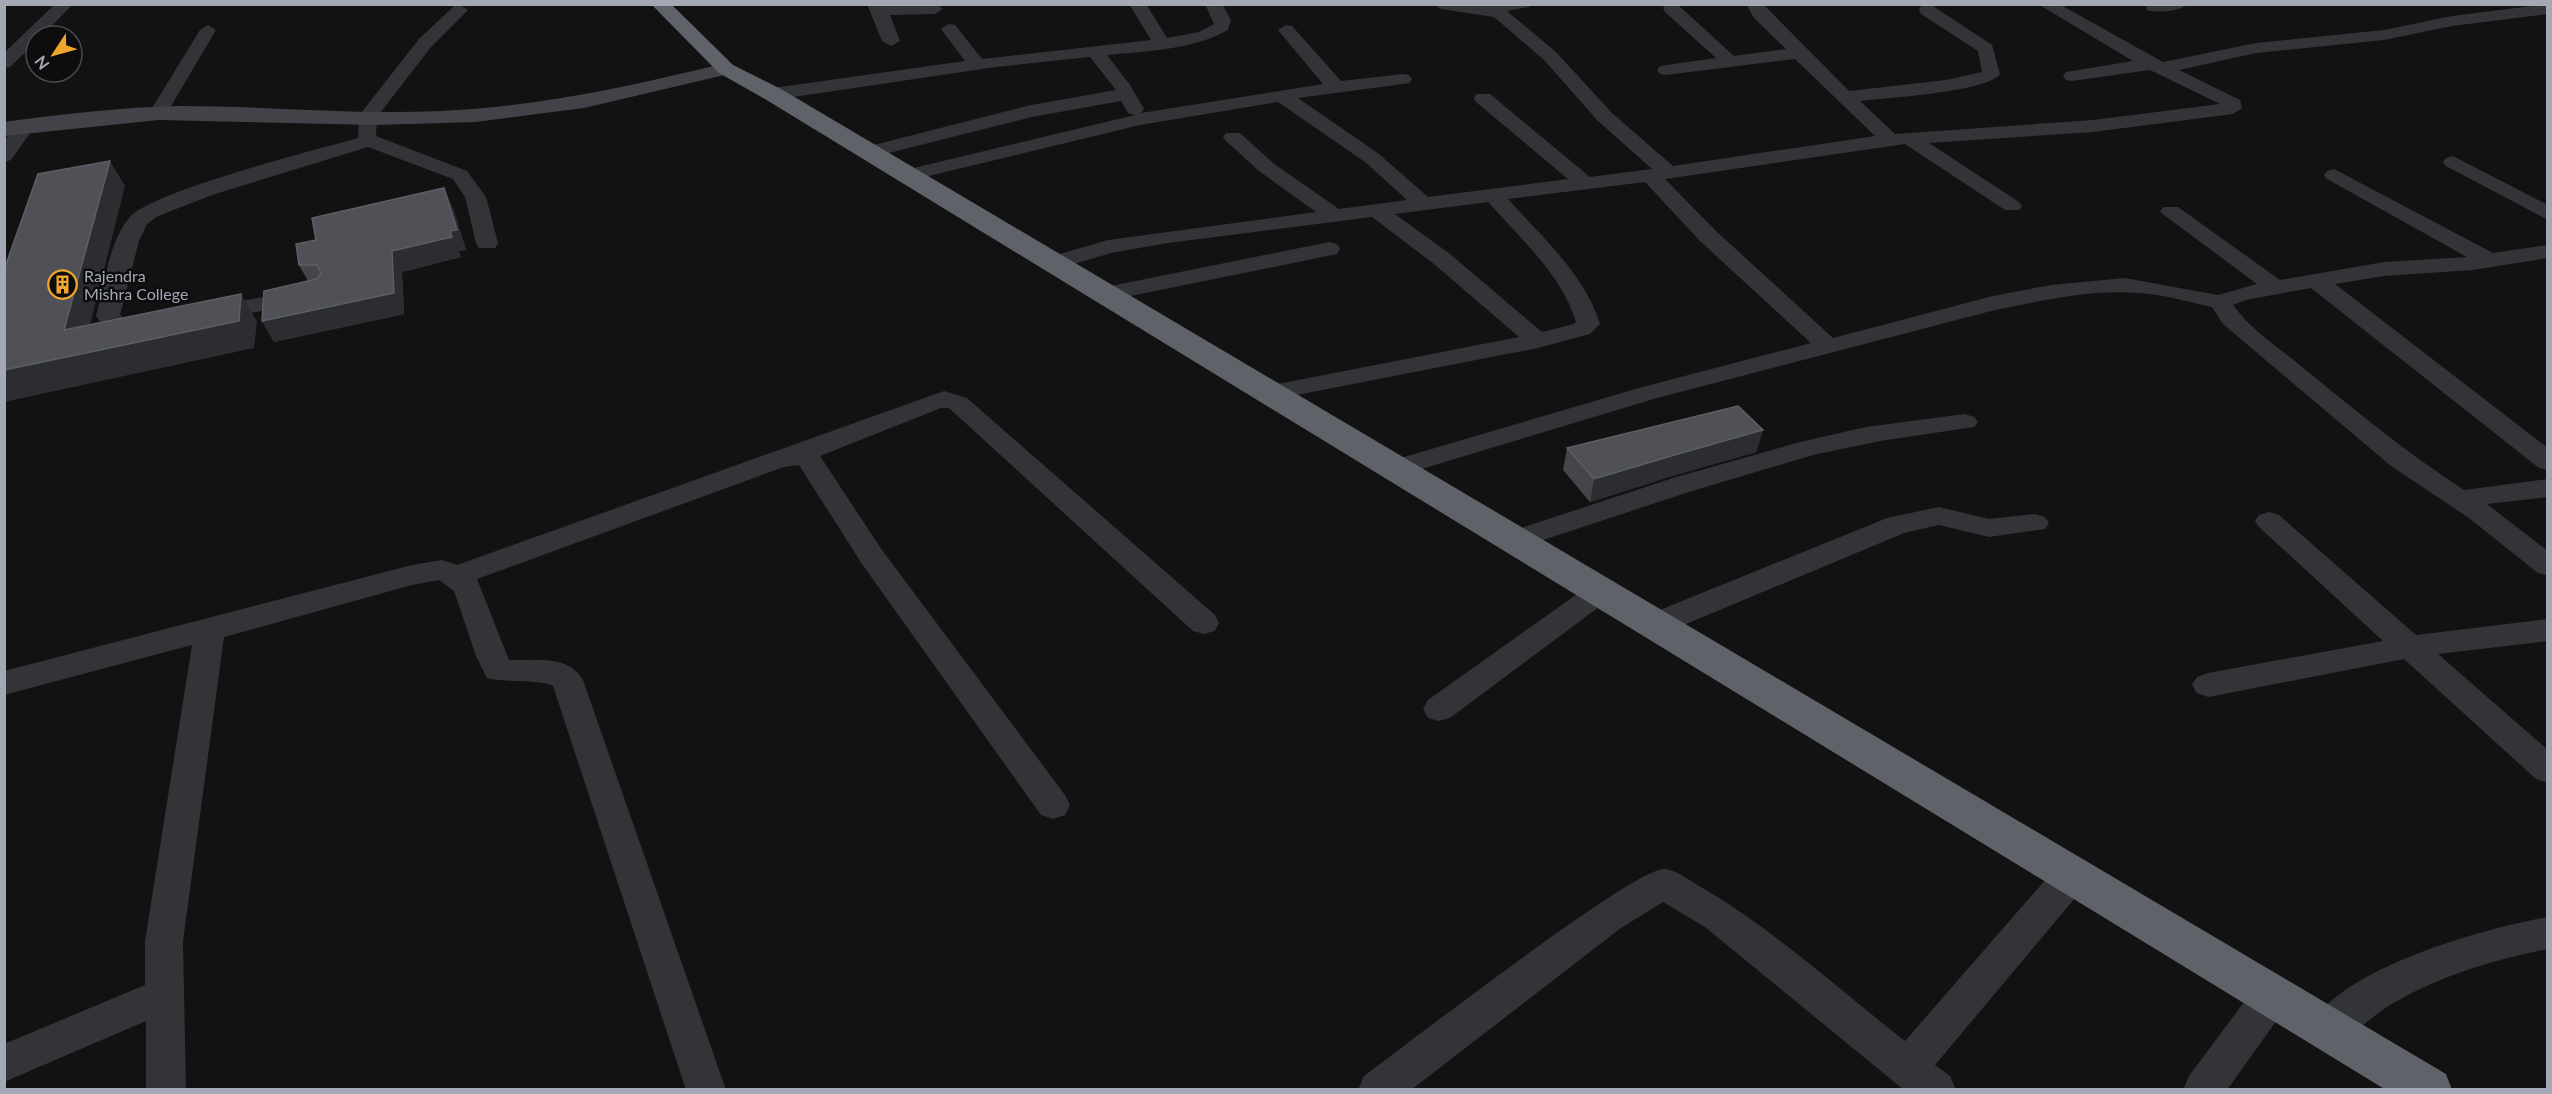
<svg xmlns="http://www.w3.org/2000/svg" width="2552" height="1094" viewBox="0 0 2552 1094" font-family="Lato,sans-serif">
  <rect width="100%" height="100%" fill="#121213"/>
  <g fill="none" stroke-linecap="round" stroke-linejoin="round">
    <g fill="#333438" fill-rule="evenodd">
      <polygon points="55,4 73,4 42,36 36,36 36,42 10,67 4,68 4,53"/>
      <polygon points="867,4 937,4 943,9 935,14 890,15 900,41 891,46 882,41"/>
      <path d="M1129 4H1146L1167 38 1199 32 1214 24 1205 4H1222L1231 20 1228 30C1192 50 1147 51 1107 55L1130 85 1144 109 1141 113 1323 84 1278 30 1286 25 1292 26 1341 81 1403 74 1409 75 1412 79 1409 83 1403 84 1298 98 1379 154 1428 197 1568 179 1476 102 1474 98 1476 94H1490L1590 177 1652 169 1598 121 1544 60 1494 17 1441 9 1433 4H1531L1529 7 1507 11 1556 52 1612 113 1673 166 1875 136 1795 59 1666 75 1660 74 1657 70 1660 66 1716 58 1665 12 1663 8 1665 4H1677L1734 56 1786 49 1754 18 1746 4H1763L1849 91 1946 80 1982 72 1978 51 1921 14 1919 10 1921 6H1933L1992 45 2000 74C1987 92 1885 98 1860 101L1895 134 2093 120 2220 104 2150 70 2072 81 2066 80 2063 76 2066 72 2133 61 2038 4H2059L2163 62 2256 43 2384 30 2452 16 2548 4V14L2452 26 2384 40 2256 53 2179 70 2240 100 2242 108 2233 114 2093 132 1929 143 2019 202 2022 206 2019 210H2005L1905 144 1665 179 1716 231 1833 338 1993 296 2051 285 2125 278 2218 295 2257 284 2164 215 2160 211 2164 207H2178L2280 280 2384 262 2467 257 2327 179 2324 175 2327 171 2334 169 2493 253 2548 245V258L2473 270 2384 276 2335 284 2548 448V470L2539 468 2311 288 2246 300 2233 305C2250 329 2279 348 2302 367 2355 410 2407 453 2464 490L2548 479V497L2487 504 2548 551V576L2538 573 2469 518 2391 466 2223 324 2212 307C2188 302 2163 294 2138 293 2091 289 2041 301 1995 310L1657 398 1405 474 1396 476 1387 474 1383 468 1387 462 1639 388 1811 343 1700 241 1645 182 1508 199C1542 237 1585 275 1600 324L1590 334 1538 348 1271 400 1262 397 1258 392 1262 387 1519 337 1434 264 1372 217 1168 243 1111 253 1054 270 1046 268 1043 263 1046 258 1108 240 1316 212 1259 171 1226 141 1223 137 1226 133H1240L1273 163 1339 209 1407 200 1365 162 1278 102 1140 125 908 181 901 179 898 175 901 171 1135 115 1128 113 1121 101 1032 117 869 158 862 156 859 152 862 148 1031 105 1116 90 1090 57 996 67 773 100 764 94 773 88 965 61 941 29 949 24 955 25 982 59 1151 40ZM1488 202C1520 238 1562 275 1576 322L1574 324 1542 332 1450 254 1395 214Z"/>
      <path d="M2146 4H2187C2179 12 2158 13 2147 10Z"/>
      <path d="M460 5 468 10 431 47 377 117 376 136 467 171 486 197 498 243 495 248H479L476 243 465 197 453 179 368 147 215 194 158 216 147 224 139 241 120 315 128 322H155L159 327 155 332C131 338 111 338 96 316 105 285 108 242 130 217 152 191 316 150 358 138L359 117 361 113 419 39 454 6Z"/>
      <polygon points="208,25 216,30 167,113 165,117 151,117 149,113 200,30"/>
      <polygon points="25,120 35,126 11,160 4,162 4,141 18,122"/>
      <polygon points="2453,156 2548,205 2548,220 2446,166 2443,162 2446,158"/>
      <polygon points="1329,242 1337,244 1340,249 1337,254 1106,301 1098,299 1095,294 1098,289 1106,287"/>
      <polygon points="300,290 308,292 311,297 308,302 210,321 202,319 198,314 202,309 210,307"/>
      <path d="M944 391 967 398 1215 615 1219 623 1215 631 1204 634 1193 631 949 408H941L820 456 882 550 1065 795 1070 805 1065 815 1053 819 1041 815 862 564 799 465 784 467 477 579 509 660C534 661 568 654 583 680L726 1090H686L553 686C544 679 504 683 487 678L476 656 454 591 439 580 412 585 224 637 183 941 186 1090H146V1021L4 1082V1044L145 985V941L192 645 4 695V671L412 565 442 560 457 565Z"/>
      <polygon points="1965,414 1974,417 1978,422 1974,427 1880,441 1813,455 1692,491 1516,549 1506,547 1502,540 1506,533 1673,478 1800,442 1866,427"/>
      <polygon points="1939,507 1989,519 2035,514 2045,517 2049,523 2045,529 1989,537 1939,525 1904,533 1667,632 1656,635 1645,632 1641,624 1645,616 1887,518"/>
      <polygon points="2269,512 2279,515 2416,635 2548,619 2548,641 2438,654 2548,750 2548,783 2536,779 2404,659 2208,697 2197,693 2192,685 2197,677 2208,673 2383,641 2259,527 2255,521 2259,515"/>
      <polygon points="1601,581 1611,584 1616,591 1611,598 1450,718 1439,721 1428,718 1423,709 1428,700 1591,584"/>
      <path d="M2073 859 2086 863 2091 874 2086 885 1935 1065 1950 1076 1956 1090H1904L1705 927 1663 902 1621 928 1411 1090H1358L1364 1076C1401 1049 1640 863 1666 869 1680 872 1693 883 1706 890 1775 931 1841 991 1905 1041L2060 863Z"/>
      <path d="M2548 917V949C2492 960 2439 976 2390 1005 2369 1018 2352 1038 2329 1047L2315 1042 2309 1029C2336 969 2486 928 2548 917Z"/>
      <polygon points="2273,977 2287,982 2292,994 2287,1006 2227,1090 2183,1090 2189,1076 2259,982"/>
    </g>
    <path fill="#414348" fill-rule="evenodd" d="M726 63 733 65 736 69 733 73 584 108 476 122 375 125 159 120 4 136V122C63 114 122 107 181 106 267 106 353 115 440 111 537 107 632 86 726 63Z"/>
    <polygon fill="#5f6269" fill-rule="evenodd" points="651,4 671,4 733,65 781,89 2446,1074 2452,1090 2386,1090 765,99 719,73"/>
  </g>
  <g fill="#45464b">
    <polygon points="453,208 466,250 459,251 461,257 402,272 404,314 274,342 262,321 308,281 299,265"/>
    <polygon points="1763,430 1756,452 1672,476 1590,502 1563,470 1567,448"/>
  </g>
  <g fill="#2c2d30">
    <polygon points="110,161 125,186 83,353 241,294 257,321 254,348 4,402 4,370 64,330"/>
    <polygon points="444,188 453,208 466,250 459,251 461,257 402,272 404,314 274,342 262,321 392,251 450,231"/>
    <polygon points="1763,430 1756,452 1672,476 1590,502 1594,479 1678,454"/>
  </g>
  <g fill="#4f5156" stroke="#5c5f65" stroke-width="1.5">
    <polygon points="110,161 64,330 241,294 239,321 4,370 4,270 38,174"/>
    <polygon points="444,188 457,230 450,231 452,237 392,251 394,293 262,321 264,291 317,279 321,273 317,265 299,265 296,244 316,240 312,218"/>
    <polygon points="1738,406 1763,430 1678,454 1594,479 1567,448"/>
  </g>
  <defs>
    <symbol id="building-ring" viewBox="-11 -11 22 22"><circle r="9.5" fill="#0d0d0e" stroke="#f0a62d" stroke-width="1.5"/><path d="M-4-6H4V6H1V3H-1V6H-4ZM-2.5-4.3h1.7v1.8h-1.7ZM.8-4.3h1.7v1.8H.8ZM-2.5-1h1.7V.8h-1.7ZM.8-1h1.7V.8H.8Z" fill="#f0a62d"/></symbol>
  </defs>
  <g fill-rule="evenodd">
    <use href="#building-ring" x="46" y="268" width="33" height="33"/>
  </g>
  <g text-anchor="middle" stroke-width="5" stroke-linejoin="round" paint-order="stroke">
    <g font-size="16" fill="#a3a9b4" stroke="#0d0d0e" text-anchor="start">
      <text x="84" y="282">Rajendra<tspan x="84" dy="18">Mishra College</tspan></text>
    </g>
  </g>
  <rect width="2552" height="1094" fill="none" stroke="#a3a9b4" stroke-width="12"/>
  <g transform="translate(54 54) rotate(234)"><circle r="28" fill="#0d0d0e" stroke="#494b50" stroke-width="1.5"/>
  <path d="M0-4.5L10 22L0 15L-10 22Z" fill="#f0a62d"/>
  <text y="-9" font-size="16" font-weight="bold" text-anchor="middle" fill="#a3a9b4">N</text>
  </g>
</svg>
